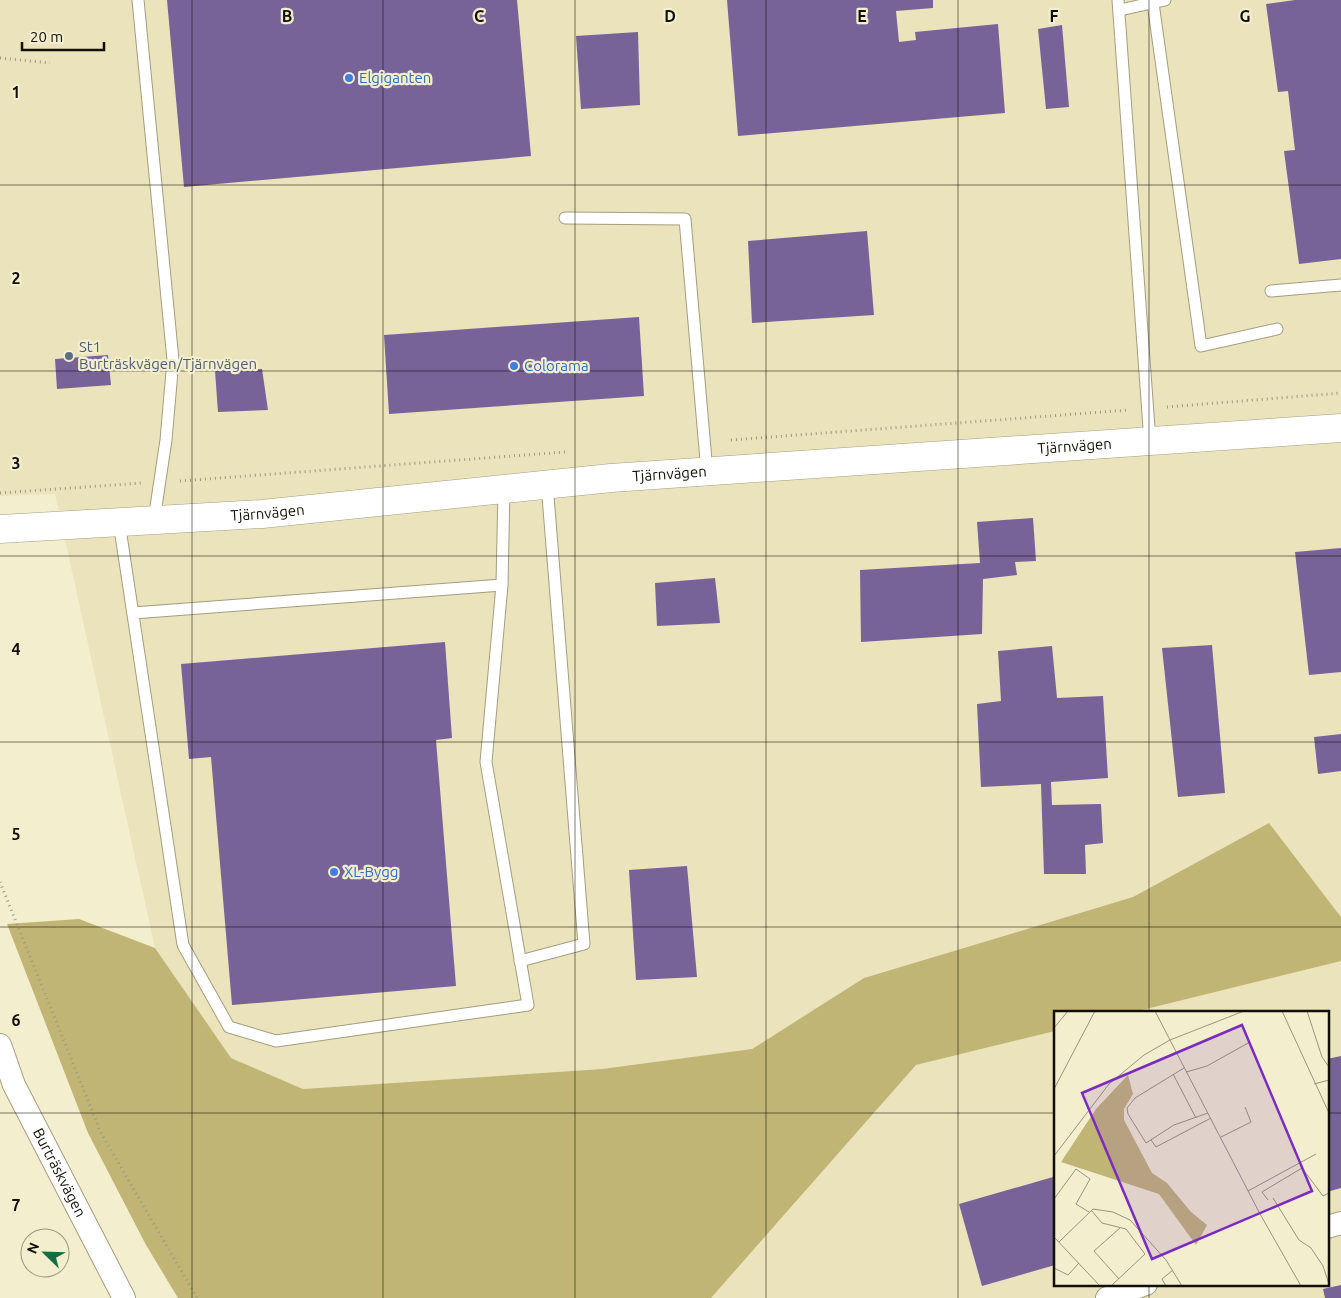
<svg xmlns="http://www.w3.org/2000/svg" width="1341" height="1298" viewBox="0 0 1341 1298" font-family="Ubuntu,sans-serif">
  <rect width="100%" height="100%" fill="#f3eece"/>
  <g fill="#eae3bc">
    <polygon points="0,0 1341,0 1341,917 1269,823 1133,897 864,978 752,1049 602,1069 303,1089 231,1058 155,948 55,494 0,496"/>
    <polygon points="1341,961 1341,1298 711,1298 916,1065 1055,1031 1055,1284 1327,1284 1327,1012 1134,1012"/>
  </g>
  <polygon fill="#c1b576" points="1269,823 1341,917 1341,961 1134,1012 1055,1012 1055,1031 916,1065 711,1298 178,1298 146,1245 88,1133 7,924 79,919 155,948 231,1058 303,1089 602,1069 752,1049 864,978 1133,897"/>
  <g fill="#776398">
    <polygon points="167,0 517,0 531,156 184,187"/>
    <polygon points="727,0 933,0 933,8 896,11 899,42 916,40 915,32 998,24 1005,113 738,136"/>
    <polygon points="1295,0 1341,0 1341,259 1299,264 1284,151 1295,150 1288,91 1278,92 1266,4"/>
    <polygon points="1062,25 1069,107 1046,109 1038,29"/>
    <polygon points="638,32 640,105 581,109 576,36"/>
    <polygon points="867,231 874,315 752,323 748,241"/>
    <polygon points="639,317 644,396 389,414 384,335"/>
    <polygon points="108,355 111,385 57,389 55,359"/>
    <polygon points="262,369 268,410 218,412 215,371"/>
    <polygon points="1033,518 1036,561 1015,562 1017,575 983,579 982,634 861,642 860,570 980,563 977,522"/>
    <polygon points="1341,548 1341,672 1309,675 1295,552"/>
    <polygon points="715,578 720,623 657,626 655,583"/>
    <polygon points="445,642 452,738 436,740 456,986 232,1005 211,757 189,759 181,664"/>
    <polygon points="1212,645 1225,793 1178,797 1162,648"/>
    <polygon points="1052,646 1057,698 1103,696 1108,778 1051,782 1052,805 1101,804 1103,843 1085,845 1086,874 1044,874 1041,784 981,787 977,704 1001,701 998,651"/>
    <polygon points="1341,734 1341,771 1318,774 1314,737"/>
    <polygon points="687,866 697,977 636,980 629,870"/>
    <polygon points="1341,1056 1341,1188 1327,1192 1327,1059"/>
    <polygon points="1053,1177 1055,1265 982,1286 959,1204"/>
    <polygon points="1341,1285 1341,1298 1325,1298 1323,1289"/>
  </g>
  <g fill="none" stroke-linecap="round" stroke-linejoin="round">
    <defs>
      <g id="lane">
        <polyline points="138,0 173,360 166,440 154,520"/>
        <polyline points="1118,0 1150,442"/>
        <polyline points="1153,3 1201,346 1277,329"/>
        <polyline points="1120,10 1165,0"/>
        <polyline points="565,218 685,219 707,472"/>
        <polyline points="1271,291 1341,285"/>
        <polyline points="119,522 183,945 229,1027 276,1041 528,1005 486,762 502,585 504,489"/>
        <polyline points="133,613 502,585"/>
        <polyline points="520,961 584,944 547,484"/>
      </g>
      <g id="street">
        <path id="s1" d="M0 1045 14 1085 124 1298"/>
        <polyline points="1327,1227 1341,1223"/>
        <polyline points="1107,1298 1146,1284"/>
      </g>
      <g id="secondary">
        <path id="s2" d="M0 529 262 514 611 478 1341 428"/>
      </g>
    </defs>
    <use href="#lane" stroke="#a39e80" stroke-width="13"/>
    <use href="#street" stroke="#a39e80" stroke-width="24"/>
    <use href="#secondary" stroke="#a39e80" stroke-width="29"/>
    <g stroke="#9e9a82" stroke-width="3" stroke-dasharray="1 4" stroke-linecap="butt">
      <polyline points="0,58 50,63"/>
      <polyline points="1167,407 1341,393"/>
      <polyline points="731,440 1129,410"/>
      <polyline points="180,481 565,452"/>
      <polyline points="0,493 142,483"/>
      <polyline points="0,882 101,1133 197,1298"/>
    </g>
    <use href="#lane" stroke="#fff" stroke-width="11"/>
    <use href="#street" stroke="#fff" stroke-width="22"/>
    <use href="#secondary" stroke="#fff" stroke-width="28"/>
  </g>
  <path fill="none" stroke="#121006" stroke-width="1" stroke-opacity="0.55" d="M192 0V1298M383 0V1298M575 0V1298M766 0V1298M958 0V1298M1149 0V1012M0 185H1341M0 371H1341M0 556H1341M0 742H1341M0 927H1341M0 1113H1055M1327 1113H1341M1149 1284V1298"/>
  <g fill="#3f7fe0" stroke="#f3eece" stroke-width="2">
    <circle cx="349" cy="78" r="5"/>
    <circle cx="514" cy="366" r="5"/>
    <circle cx="334" cy="872" r="5"/>
  </g>
  <circle fill="#5c6f8a" stroke="#f3eece" stroke-width="2" cx="69" cy="356" r="5"/>
  <g text-anchor="middle" stroke-width="4.5" stroke-linejoin="round" paint-order="stroke">
    <g font-size="15" fill="#366cbe" stroke="#f3eece" text-anchor="start">
      <text x="359" y="83">Elgiganten</text>
      <text x="524" y="371">Colorama</text>
      <text x="344" y="877">XL-Bygg</text>
    </g>
    <g font-size="15" fill="#4e5e75" stroke="#f3eece" text-anchor="start">
      <text x="79" y="352">St1<tspan x="79" dy="17">Burträskvägen/Tjärnvägen</tspan></text>
    </g>
    <g font-size="15" fill="#121006" stroke="#f3eece">
      <text dy="5" stroke="none"><textPath href="#s2" startOffset="1078">Tjärnvägen</textPath></text>
      <text dy="5" stroke="none"><textPath href="#s2" startOffset="672">Tjärnvägen</textPath></text>
      <text dy="5" stroke="none"><textPath href="#s2" startOffset="268">Tjärnvägen</textPath></text>
      <text dy="5" stroke="none"><textPath href="#s1" startOffset="141">Burträskvägen</textPath></text>
    </g>
  </g>
  <g transform="translate(1054 1011)">
    <rect width="275" height="275" fill="#f3eece"/>
    <path d="M74 64 79 83 70 98V109L98 162 113 172 137 201 153 214 142 234 105 183 7 151 42 98Z" fill="#c1b576"/>
    <path fill="none" stroke="#99957e" stroke-width="1" d="M101 0 206 203 247 275M228 0 275 102M253 0 268 46 275 56M0 17 14 0M130 57 81 87 73 97 74 103 92 132 120 114 154 102M132 61 153 55 196 31M119 63 142 107M260 73 275 69M0 78 41 0M167 126 197 111 191 96M97 129 102 136 157 107M0 145 55 73 90 44 116 29 190 0M248 157 269 185 275 182M194 180 262 143M219 187 245 229 257 237 269 255 275 273M0 188 22 158 36 168 22 193 35 201M214 189 208 181 248 157M37 199 48 212 72 218 91 243 57 275M0 226 46 275M5 231 39 198 59 201 76 209 112 249 128 275M0 257 14 264 25 252M65 268 40 240 66 217M112 275 108 268 119 259"/>
    <path fill="#7b2cbf" fill-opacity="0.15" stroke="#7b2cbf" stroke-width="2.5" d="M188 14 258 180 98 248 28 82Z"/>
    <rect width="275" height="275" fill="none" stroke="#121006" stroke-width="2.5"/>
  </g>
  <g font-size="16" text-anchor="middle" font-weight="bold" fill="#121006" stroke="#f3eece" stroke-width="4.5" stroke-linejoin="round" paint-order="stroke">
    <text x="287" y="22">B</text>
    <text x="479" y="22">C</text>
    <text x="670" y="22">D</text>
    <text x="862" y="22">E</text>
    <text x="1054" y="22">F</text>
    <text x="1245" y="22">G</text>
    <text x="16" y="98">1</text>
    <text x="16" y="284">2</text>
    <text x="16" y="469">3</text>
    <text x="16" y="655">4</text>
    <text x="16" y="840">5</text>
    <text x="16" y="1026">6</text>
    <text x="16" y="1211">7</text>
  </g>
  <g transform="translate(45 1253) rotate(293)"><circle r="24" fill="#f3eece" stroke="#99957e"/>
  <path d="M0-4L9 19L0 12L-9 19Z" fill="#166f43"/>
  <text y="-8" font-size="14" font-weight="bold" text-anchor="middle" fill="#121006">N</text>
  </g>
  <path d="M22 42v8h82v-8" fill="none" stroke="#121006" stroke-width="2.5"/>
  <text x="30" y="42" font-size="15" fill="#121006" stroke="#f3eece" stroke-width="4" paint-order="stroke">20 m</text>
</svg>
